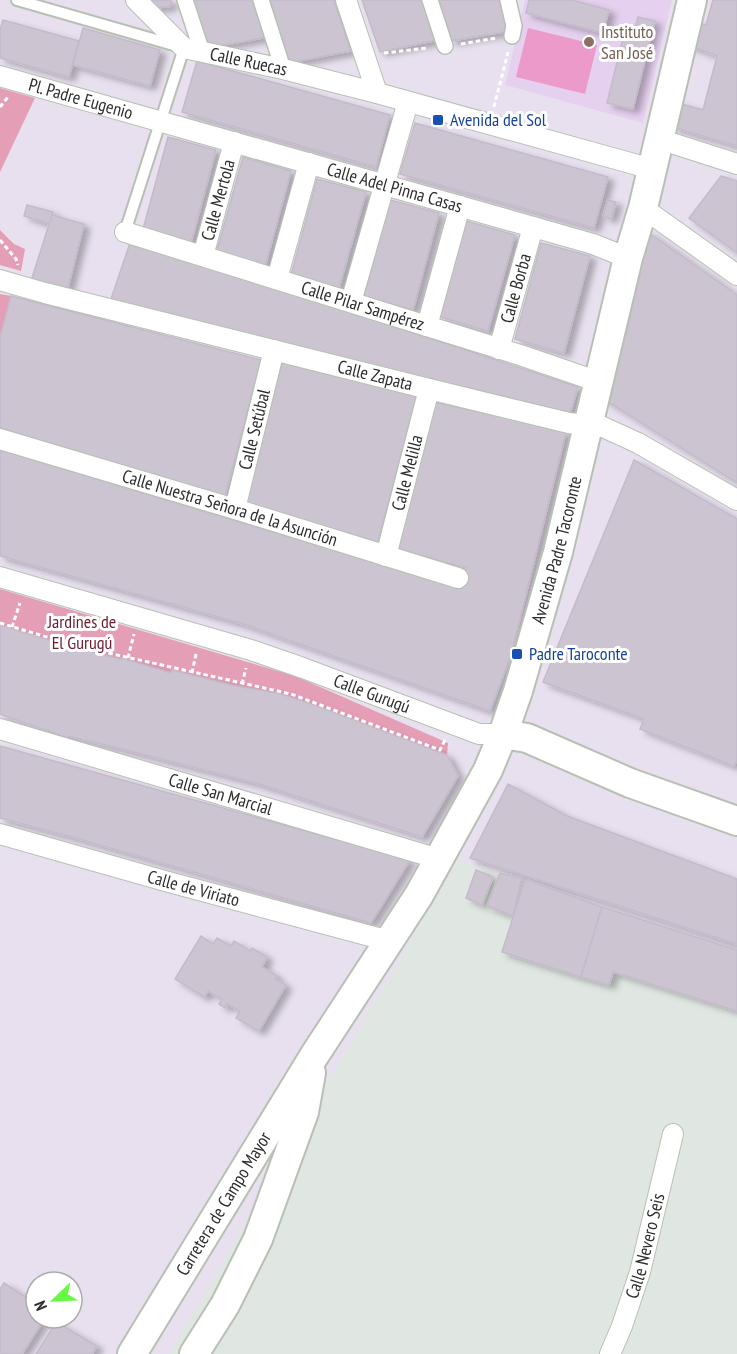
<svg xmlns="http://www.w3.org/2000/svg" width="737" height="1354" viewBox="0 0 737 1354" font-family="'PT Sans Narrow',sans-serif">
  <defs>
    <filter id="shadow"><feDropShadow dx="6" dy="4" stdDeviation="3" flood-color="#0004"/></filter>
  </defs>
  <rect width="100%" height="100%" fill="#e8e0ee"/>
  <polygon fill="#e0e7e2" points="458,860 737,949 737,1354 169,1354"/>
  <polygon fill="#e5d1ef" points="525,0 672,0 643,123 505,85"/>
  <g fill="#e49eb6">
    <polygon points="0,88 35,98 0,172"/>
    <polygon points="0,230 14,244 25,249 21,271 0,265"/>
    <polygon points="0,294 11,296 0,337"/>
    <polygon points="0,589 295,676 448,743 447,755 317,706 281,694 231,685 172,670 171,673 122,658 121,659 88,651 87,652 0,625"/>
  </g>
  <polygon fill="#eb9ac9" points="528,28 597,45 585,94 516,77"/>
  <g fill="#ccc5d1" stroke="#c4baca" stroke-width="1.5" filter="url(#shadow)">
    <polygon points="149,0 171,0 171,6 150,9"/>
    <polygon points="193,0 256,0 268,37 208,48"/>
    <polygon points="268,0 334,0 351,51 289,63"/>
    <polygon points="362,0 425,0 438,40 380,52"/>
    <polygon points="437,0 501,0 510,31 451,41"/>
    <polygon points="529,0 572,0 609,10 603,33 526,13"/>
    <polygon points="713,0 737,0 737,146 672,127 678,103 703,110 717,56 683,43 690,21 706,25"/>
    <polygon points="638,17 655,21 650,40 633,36"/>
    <polygon points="3,20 79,41 69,77 0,58 0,30"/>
    <polygon points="83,28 160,50 150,86 73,65"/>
    <polygon points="624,34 650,40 633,109 607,103"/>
    <polygon points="197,61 390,115 376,167 182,112"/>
    <polygon points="415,123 608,177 594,228 400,174"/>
    <polygon points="168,137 216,150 190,247 142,233"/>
    <polygon points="243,157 291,171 265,267 216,254"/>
    <polygon points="721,176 737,181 737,253 689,218"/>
    <polygon points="317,179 366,192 339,288 291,275"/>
    <polygon points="390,200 439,213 413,310 364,296"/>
    <polygon points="608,200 616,202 611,219 603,216"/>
    <polygon points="27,205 53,212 50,224 24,216"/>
    <polygon points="52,215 84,224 68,288 31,281"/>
    <polygon points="466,221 515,235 488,331 440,317"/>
    <polygon points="648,232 737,295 737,483 600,397"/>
    <polygon points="131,240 578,387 570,414 111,299"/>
    <polygon points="541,243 590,256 564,353 515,339"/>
    <polygon points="11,296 261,360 225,496 0,428 0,337"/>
    <polygon points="282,363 417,394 378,542 246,503"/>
    <polygon points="435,402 566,432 511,655 490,711 240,623 0,556 0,450 460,588 466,568 398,549"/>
    <polygon points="634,460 737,519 737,760 734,766 640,729 644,719 543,682"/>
    <polygon points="0,625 87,652 88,651 111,657 121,659 121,658 171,673 172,670 231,685 281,694 317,706 447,755 458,776 422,837 256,783 118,748 69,736 68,738 0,714"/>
    <polygon points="0,746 410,860 371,923 72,837 0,818"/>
    <polygon points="508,784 567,816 737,879 737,944 470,858"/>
    <polygon points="476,870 493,877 482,905 466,898"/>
    <polygon points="500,873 522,878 513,916 487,906"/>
    <polygon points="525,879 602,907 581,977 502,952"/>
    <polygon points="602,907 737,950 737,1011 613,972 609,985 581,977"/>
    <polygon points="201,936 213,944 217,938 231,946 234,941 250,951 252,948 267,957 262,967 277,976 275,979 286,985 259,1031 236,1018 240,1011 227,1004 225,1008 219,1004 222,999 208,991 204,997 175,979"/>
    <polygon points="4,1283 36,1304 36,1318 45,1318 22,1354 0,1354 0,1289"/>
    <polygon points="56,1322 97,1346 92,1354 36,1354"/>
  </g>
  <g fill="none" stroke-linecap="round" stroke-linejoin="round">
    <defs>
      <polyline id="service" points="17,0 184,48 125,232"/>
      <g id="pedestrian">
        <polyline points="185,0 202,52"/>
        <polyline points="261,0 283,69"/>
        <polyline points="430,0 445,46"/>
        <polyline points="508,0 514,26 512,36"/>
      </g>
      <g id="minor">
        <path id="s1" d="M136 0 184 48 283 69 377 93 652 169"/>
        <polyline points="346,0 377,93"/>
        <path id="s2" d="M0 76 593 244 628 258"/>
        <polyline points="659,139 737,164"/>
        <polyline points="643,208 737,275"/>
        <path id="s3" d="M125 232 520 355 599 382"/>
        <path id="s4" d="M203 256 234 142"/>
        <polyline points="277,279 309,163"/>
        <path id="s5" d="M0 280 45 293 429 389 569 423 603 427 638 443 737 500"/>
        <polyline points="351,302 408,102"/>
        <polyline points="427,326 460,206"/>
        <path id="s6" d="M499 349 533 227"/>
        <path id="s7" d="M0 439 235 509 458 578"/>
        <path id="s8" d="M235 509 274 350"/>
        <path id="s9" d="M386 556 429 389"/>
        <path id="s10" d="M0 577 251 650 303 668 479 734H503"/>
        <path id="s11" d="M0 729 439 859"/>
        <path id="s12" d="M0 834 165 881 389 941"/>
        <path id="s13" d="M610 1354 622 1326 640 1272 673 1134"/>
      </g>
      <g id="secondary">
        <polyline points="503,734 527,738 630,783 737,821"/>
        <path id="s14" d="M132 1354 314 1056 419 895 488 770 503 734 518 691 558 552 628 258 643 208 692 0"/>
        <polyline points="194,1354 225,1305 258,1239 304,1112 311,1073"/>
      </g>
    </defs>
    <use href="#service" stroke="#b7c0b3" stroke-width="14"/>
    <use href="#pedestrian" stroke="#b7c0b3" stroke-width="18"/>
    <use href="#minor" stroke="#b7c0b3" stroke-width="22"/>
    <use href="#secondary" stroke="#b7c0b3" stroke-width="32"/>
    <g stroke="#fff" stroke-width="3" stroke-dasharray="4.5 3" stroke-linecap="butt">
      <polyline points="461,44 496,38"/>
      <polyline points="384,53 428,48"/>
      <polyline points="0,107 8,97"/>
      <polyline points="494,107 508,52"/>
      <polyline points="0,240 16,259 18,265"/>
      <polyline points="0,623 77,646 291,694 440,750 445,740"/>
      <polyline points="12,627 20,603"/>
      <polyline points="77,646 82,621"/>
      <polyline points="128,658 134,634"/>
      <polyline points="192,673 196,654"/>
      <polyline points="242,684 246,668"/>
    </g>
    <use href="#service" stroke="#fff" stroke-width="10"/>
    <use href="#pedestrian" stroke="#fff" stroke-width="15"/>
    <use href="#minor" stroke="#fff" stroke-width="20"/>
    <use href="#secondary" stroke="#fff" stroke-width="28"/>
  </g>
  <circle fill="#8d6e63" stroke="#fff" stroke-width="2" cx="589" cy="42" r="6"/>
  <g fill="#1a4fb4" stroke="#fff" stroke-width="2">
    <rect x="432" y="114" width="12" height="12" rx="3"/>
    <rect x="511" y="648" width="12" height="12" rx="3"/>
  </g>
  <g text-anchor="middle" stroke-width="6" stroke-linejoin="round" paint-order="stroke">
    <g font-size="18" fill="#785e54" stroke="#fff" text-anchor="start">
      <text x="601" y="38">Instituto<tspan x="601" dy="21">San José</tspan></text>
    </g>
    <g font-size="18" fill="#2d2d2d" stroke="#fff">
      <text dy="6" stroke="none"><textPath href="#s1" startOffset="134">Calle Ruecas</textPath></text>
      <text dy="6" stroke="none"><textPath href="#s2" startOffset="84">Pl. Padre Eugenio</textPath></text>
      <text dy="6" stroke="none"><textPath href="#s2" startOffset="410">Calle Adel Pinna Casas</textPath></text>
      <text dy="6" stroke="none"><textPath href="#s4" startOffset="58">Calle Mertola</textPath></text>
      <text dy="6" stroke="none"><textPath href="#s6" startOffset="63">Calle Borba</textPath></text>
      <text dy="6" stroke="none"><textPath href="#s3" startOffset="249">Calle Pilar Sampérez</textPath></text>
      <text dy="6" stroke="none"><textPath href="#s5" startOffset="387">Calle Zapata</textPath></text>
      <text dy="6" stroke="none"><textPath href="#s8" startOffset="82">Calle Setúbal</textPath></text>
      <text dy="6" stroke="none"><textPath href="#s9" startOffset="86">Calle Melilla</textPath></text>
      <text dy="6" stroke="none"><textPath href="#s7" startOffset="240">Calle Nuestra Señora de la Asunción</textPath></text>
      <text dy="6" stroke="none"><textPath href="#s14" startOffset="915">Avenida Padre Tacoronte</textPath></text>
      <text dy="6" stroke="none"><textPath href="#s10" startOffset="390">Calle Gurugú</textPath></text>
      <text dy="6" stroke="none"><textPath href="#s11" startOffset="230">Calle San Marcial</textPath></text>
      <text dy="6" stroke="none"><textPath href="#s12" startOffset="201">Calle de Viriato</textPath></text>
      <text dy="6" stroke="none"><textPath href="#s14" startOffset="176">Carretera de Campo Mayor</textPath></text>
      <text dy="6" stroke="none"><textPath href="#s13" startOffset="114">Calle Nevero Seis</textPath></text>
    </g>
    <g font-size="18" fill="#164399" stroke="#fff" text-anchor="start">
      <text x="450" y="126">Avenida del Sol</text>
      <text x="529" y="660">Padre Taroconte</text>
    </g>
    <g font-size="18" fill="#6c1c2d" stroke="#fff">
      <text x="82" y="628">Jardines de<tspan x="82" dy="21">El Gurugú</tspan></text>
    </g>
  </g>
  <g transform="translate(54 1300) rotate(247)"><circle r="28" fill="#ffffff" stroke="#ababab" stroke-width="1.5"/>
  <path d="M0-4.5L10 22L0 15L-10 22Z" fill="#66f943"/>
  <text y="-9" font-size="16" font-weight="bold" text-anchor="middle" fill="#2d2d2d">N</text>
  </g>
</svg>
